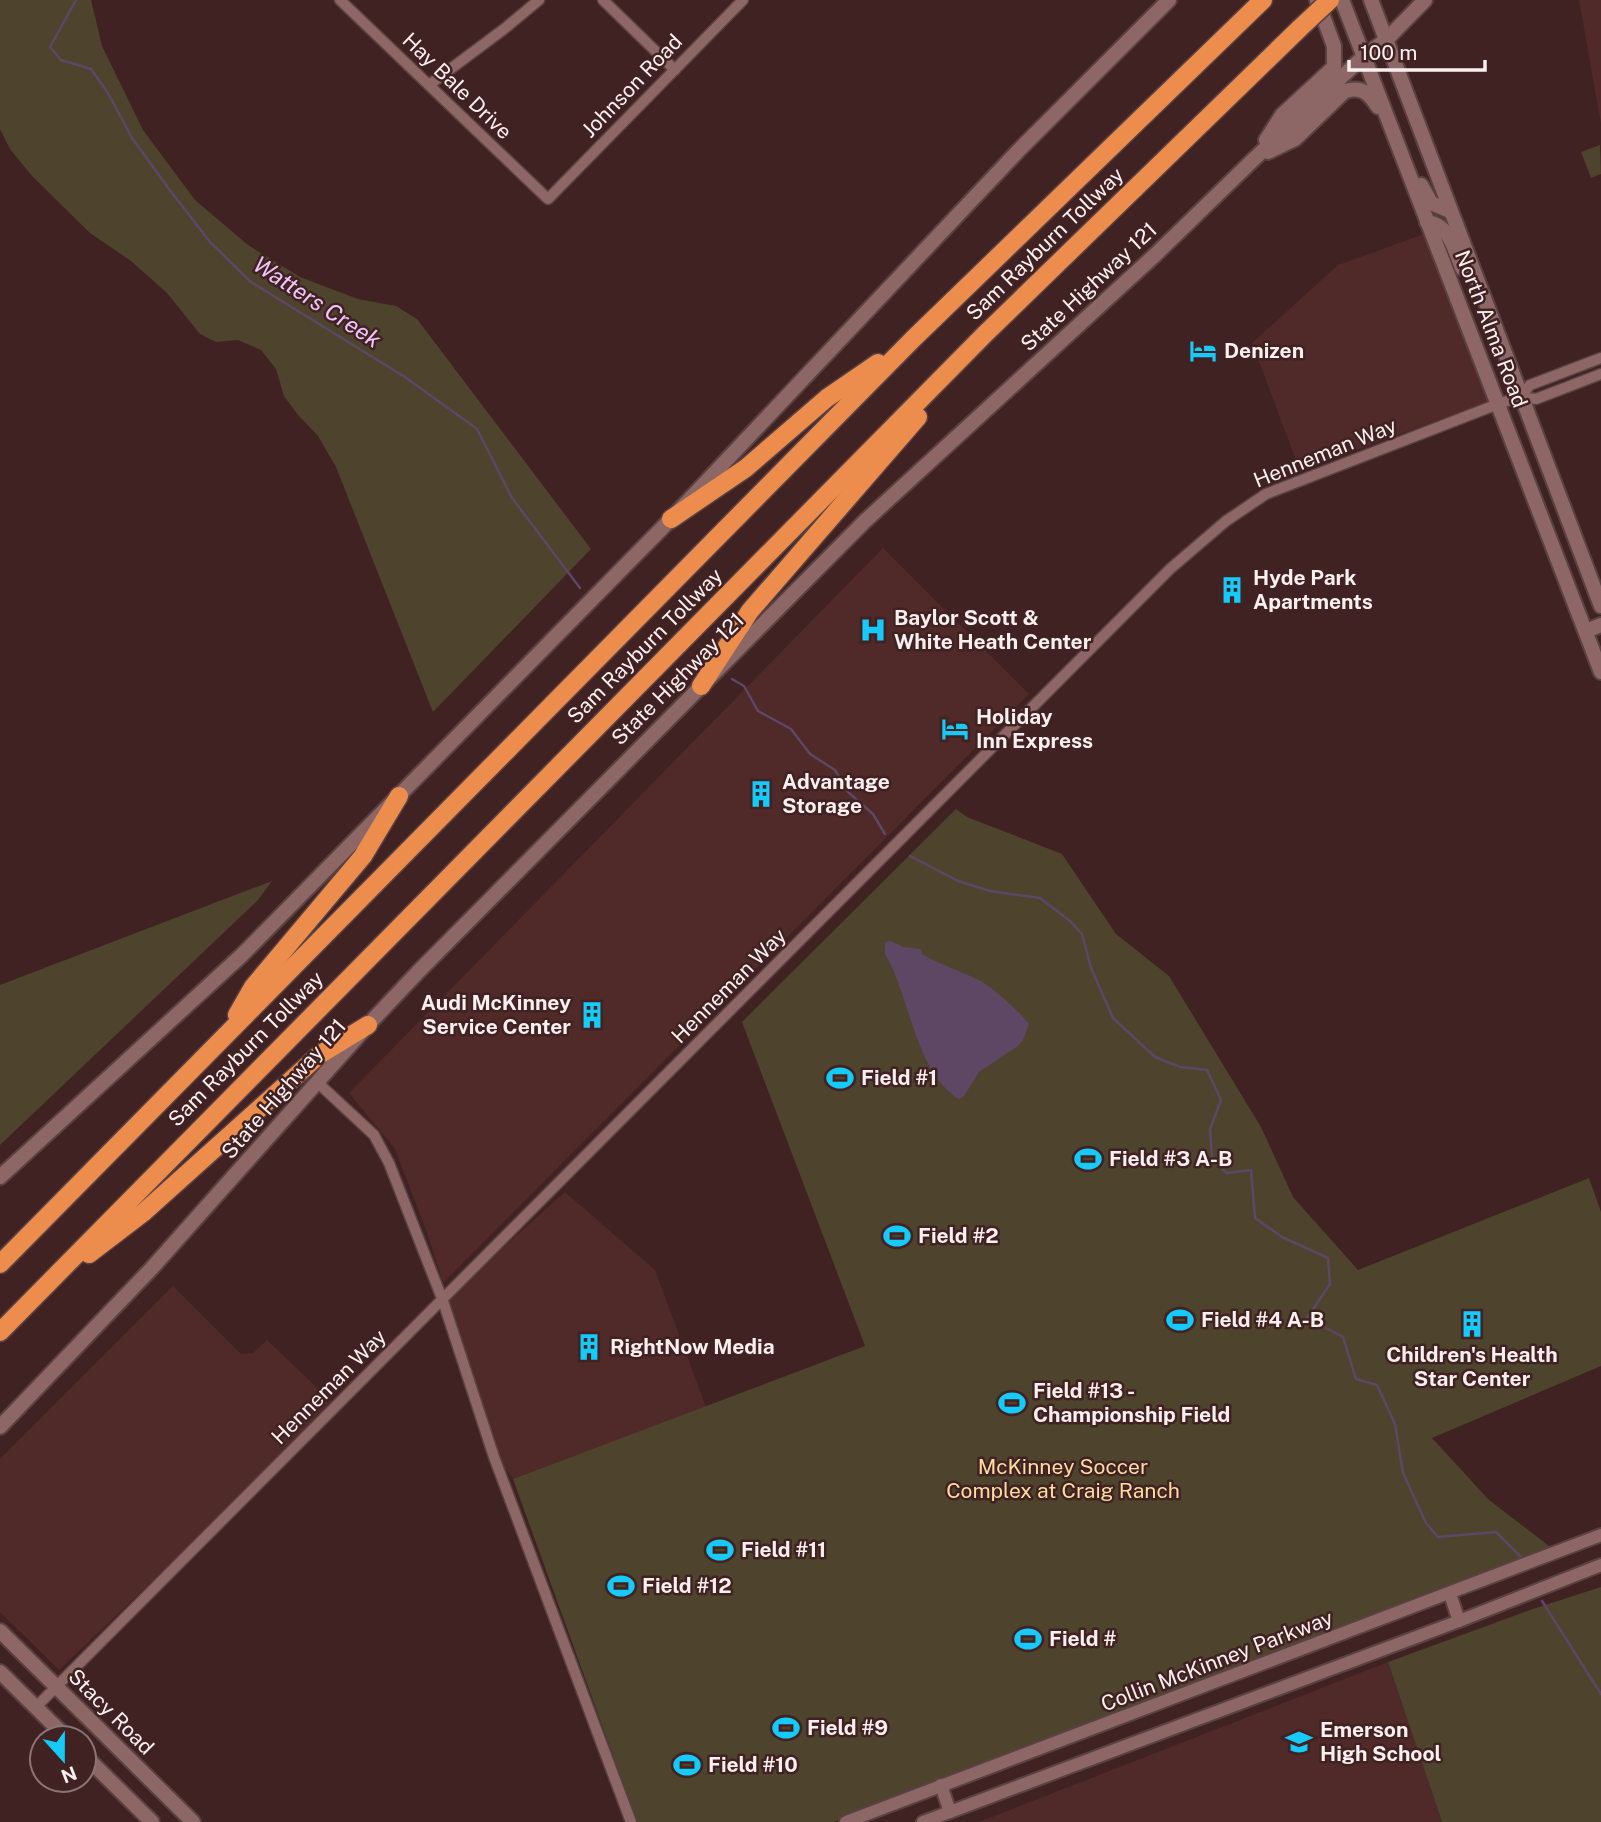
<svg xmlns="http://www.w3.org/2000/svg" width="1601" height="1822" viewBox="0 0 1601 1822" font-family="'Public Sans',sans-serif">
  <rect width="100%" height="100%" fill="#412222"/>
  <g fill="#502929">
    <polygon points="1579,0 1601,0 1601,124"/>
    <polygon points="1424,234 1490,401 1300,471 1252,343 1338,265"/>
    <polygon points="883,548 1029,694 443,1283 428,1235 395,1149 349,1093"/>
    <polygon points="565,1192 655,1270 706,1407 513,1479 490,1447 443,1301"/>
    <polygon points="173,1286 241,1354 253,1353 267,1340 331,1401 166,1568 59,1670 0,1612 0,1459"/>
    <polygon points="1388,1662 1442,1822 979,1822"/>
  </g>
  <g fill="#4e432d">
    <polygon points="0,0 91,0 102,46 143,130 195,200 248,245 300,277 358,299 396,306 417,319 591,549 433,712 336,467 318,436 298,415 284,396 276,369 261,350 238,340 216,342 200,334 167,293 131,261 90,233 32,176 10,149 0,129"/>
    <polygon points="1600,145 1601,174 1591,178 1581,152"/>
    <polygon points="956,809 967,817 1062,854 1116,934 1169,976 1261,1127 1293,1197 1358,1270 1589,1178 1601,1212 1601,1366 1432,1438 1489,1500 1553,1549 863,1809 834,1822 637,1822 513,1479 865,1346 742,1022"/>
    <polygon points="272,881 258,900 0,1145 0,985"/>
    <polygon points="1601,1587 1601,1822 1442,1822 1388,1662 1533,1609"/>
  </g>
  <path fill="#5d4764" d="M890 941 904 947 921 949 922 954C941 965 960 971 979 980 990 985 1021 1013 1029 1024L1023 1040 1018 1046 979 1072 964 1096 959 1099C915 1073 910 995 885 954V942Z"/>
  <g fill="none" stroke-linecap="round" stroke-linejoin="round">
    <g stroke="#5d4764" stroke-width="2.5">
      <polyline points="76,0 50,47 61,60 91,69 108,93 132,138 169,189 210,242 251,282 405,377 477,429 512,498 580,588"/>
      <polyline points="732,679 744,686 758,711 791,729 810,754 835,770 848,792 873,814 885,834"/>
      <polyline points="910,856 958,881 990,891 1040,898 1070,921 1082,934 1091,968 1113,1018 1155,1057 1180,1067 1207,1070 1221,1100 1210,1129 1212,1159 1227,1173 1251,1170 1255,1218 1282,1237 1328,1258 1330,1284 1307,1318 1343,1337 1356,1379 1377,1385 1395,1424 1403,1473 1426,1523 1438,1537 1496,1532 1522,1558"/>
      <polyline points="1542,1601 1601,1694"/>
    </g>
    <defs>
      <g id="minor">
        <polyline points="340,0 548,199 743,0"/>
        <polyline points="603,0 675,70"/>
        <polyline points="429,85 504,29 539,0"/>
        <polyline points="1520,397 1530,385 1601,358"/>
        <polyline points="317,1082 374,1135 389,1163 443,1301 494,1457 631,1822"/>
        <polyline points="36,1707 1170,569 1226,521 1266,494 1498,404 1520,397 1536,399 1601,374"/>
      </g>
      <g id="tertiary">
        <polyline points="1450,1594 1459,1621"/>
        <polyline points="941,1785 950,1812"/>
        <polyline points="846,1822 1601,1535"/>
        <polyline points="923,1822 1459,1621 1601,1565"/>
      </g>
      <g id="secondary">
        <polyline points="1342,0 1601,672"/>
        <polyline points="1371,0 1601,606"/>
        <polyline points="1266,140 1282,115 1334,67 1334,46 1317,0"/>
        <path d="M1268 152 1295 139 1345 91C1362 86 1369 93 1378 107"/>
        <polyline points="1421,185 1431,203 1450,211"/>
        <path d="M1427 222C1450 225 1454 249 1462 268"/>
        <polyline points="1586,631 1601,625"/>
        <polyline points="0,1177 242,955 671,519 1019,150 1169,0"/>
        <polyline points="0,1427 152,1268 368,1025 418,972 865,521 1155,255 1254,159 1363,57 1386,40 1425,0"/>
        <polyline points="0,1631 193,1822"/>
        <polyline points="0,1672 67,1738"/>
        <polyline points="84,1755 152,1822"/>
      </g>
      <g id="motorway">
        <polyline points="671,519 746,468 827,398 878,363"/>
        <polyline points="701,686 750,611 918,417"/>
        <polyline points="237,1015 253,987 363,856 399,796"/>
        <polyline points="89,1254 144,1212 319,1055 368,1025"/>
        <polyline points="0,1264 913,339 1263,0"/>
        <polyline points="0,1332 985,334 1300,28"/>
      </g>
    </defs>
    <use href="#minor" stroke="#5a4142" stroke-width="13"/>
    <use href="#tertiary" stroke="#5a4142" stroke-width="16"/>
    <use href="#secondary" stroke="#5a4142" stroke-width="18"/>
    <use href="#motorway" stroke="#5a4142" stroke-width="21"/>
    <use href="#minor" stroke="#8d6766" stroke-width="10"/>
    <use href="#tertiary" stroke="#8d6766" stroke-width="12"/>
    <use href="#secondary" stroke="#8d6766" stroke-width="14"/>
    <use href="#motorway" stroke="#ec8c4d" stroke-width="18"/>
    <defs>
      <polyline id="motorway-bridge" points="1300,28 1330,0"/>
    </defs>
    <use href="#motorway-bridge" stroke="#5a4142" stroke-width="21" stroke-linecap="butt"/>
    <use href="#motorway-bridge" stroke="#ec8c4d" stroke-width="18"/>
  </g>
  <defs>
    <symbol id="hotel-bare" viewBox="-9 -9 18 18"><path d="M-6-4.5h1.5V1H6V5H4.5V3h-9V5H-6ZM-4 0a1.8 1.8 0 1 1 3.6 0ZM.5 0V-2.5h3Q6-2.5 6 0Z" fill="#16cafb" stroke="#412222" stroke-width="2.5" paint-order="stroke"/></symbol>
    <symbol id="building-bare" viewBox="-9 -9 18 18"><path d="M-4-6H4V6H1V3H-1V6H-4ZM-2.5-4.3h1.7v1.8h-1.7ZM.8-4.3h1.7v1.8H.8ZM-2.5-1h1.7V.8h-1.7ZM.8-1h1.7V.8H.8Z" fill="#16cafb" stroke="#412222" stroke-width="2.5" paint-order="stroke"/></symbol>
    <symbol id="hospital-bare" viewBox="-9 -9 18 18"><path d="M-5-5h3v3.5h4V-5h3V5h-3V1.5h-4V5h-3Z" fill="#16cafb" stroke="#412222" stroke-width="2.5" paint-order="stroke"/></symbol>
    <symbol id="stadium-bare" viewBox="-9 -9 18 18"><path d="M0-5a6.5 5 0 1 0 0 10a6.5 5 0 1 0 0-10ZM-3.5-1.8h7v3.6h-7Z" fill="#16cafb" stroke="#412222" stroke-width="2.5" paint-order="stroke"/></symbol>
    <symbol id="school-bare" viewBox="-9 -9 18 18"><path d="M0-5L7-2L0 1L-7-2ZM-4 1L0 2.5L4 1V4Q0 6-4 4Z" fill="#16cafb" stroke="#412222" stroke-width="2.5" paint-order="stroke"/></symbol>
  </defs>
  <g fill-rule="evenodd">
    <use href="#hotel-bare" x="1184" y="332" width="38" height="38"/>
    <use href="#building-bare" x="1213" y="571" width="38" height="38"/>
    <use href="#hospital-bare" x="854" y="611" width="38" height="38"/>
    <use href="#hotel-bare" x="936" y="710" width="38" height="38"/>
    <use href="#building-bare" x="742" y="775" width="38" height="38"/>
    <use href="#building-bare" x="573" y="996" width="38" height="38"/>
    <use href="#stadium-bare" x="821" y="1059" width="38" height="38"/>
    <use href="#stadium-bare" x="1069" y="1140" width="38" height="38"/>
    <use href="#stadium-bare" x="878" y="1217" width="38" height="38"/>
    <use href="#stadium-bare" x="1161" y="1301" width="38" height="38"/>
    <use href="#building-bare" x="1453" y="1305" width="38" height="38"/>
    <use href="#building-bare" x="570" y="1328" width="38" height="38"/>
    <use href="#stadium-bare" x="993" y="1384" width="38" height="38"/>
    <use href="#stadium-bare" x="701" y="1531" width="38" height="38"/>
    <use href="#stadium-bare" x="602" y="1567" width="38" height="38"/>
    <use href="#stadium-bare" x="1009" y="1620" width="38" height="38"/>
    <use href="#stadium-bare" x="767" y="1709" width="38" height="38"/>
    <use href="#school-bare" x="1280" y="1723" width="38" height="38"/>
    <use href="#stadium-bare" x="668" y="1746" width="38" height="38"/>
  </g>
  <g text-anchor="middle" stroke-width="5" stroke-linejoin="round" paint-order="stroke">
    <g font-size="21" fill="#fdefef" stroke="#412222">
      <text transform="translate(457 86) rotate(44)" y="7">Hay Bale Drive</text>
      <text transform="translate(632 86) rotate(-46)" y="7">Johnson Road</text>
      <text transform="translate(1045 244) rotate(-44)" y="7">Sam Rayburn Tollway</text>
      <text transform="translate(1089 287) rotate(-43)" y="7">State Highway 121</text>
      <text transform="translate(1491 329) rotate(69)" y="7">North Alma Road</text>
      <text transform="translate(1325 453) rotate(-22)" y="7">Henneman Way</text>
      <text transform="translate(645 646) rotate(-45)" y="7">Sam Rayburn Tollway</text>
      <text transform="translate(678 679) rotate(-45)" y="7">State Highway 121</text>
      <text transform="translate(729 986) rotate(-45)" y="7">Henneman Way</text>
      <text transform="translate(246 1049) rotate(-45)" y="7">Sam Rayburn Tollway</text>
      <text transform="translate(284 1089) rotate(-49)" y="7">State Highway 121</text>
      <text transform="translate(329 1387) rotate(-45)" y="7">Henneman Way</text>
      <text transform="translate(1217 1661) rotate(-21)" y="7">Collin McKinney Parkway</text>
      <text transform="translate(111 1712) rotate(45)" y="7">Stacy Road</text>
    </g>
    <g font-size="21" font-weight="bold" fill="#fdefef" stroke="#412222" text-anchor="start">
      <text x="1224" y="358">Denizen</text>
      <text x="1253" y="585">Hyde Park<tspan x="1253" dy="24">Apartments</tspan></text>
      <text x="894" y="625">Baylor Scott &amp;<tspan x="894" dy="24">White Heath Center</tspan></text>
      <text x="976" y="724">Holiday<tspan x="976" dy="24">Inn Express</tspan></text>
      <text x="782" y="789">Advantage<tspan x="782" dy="24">Storage</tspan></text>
      <text x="571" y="1010" text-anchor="end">Audi McKinney<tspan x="571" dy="24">Service Center</tspan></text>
      <text x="861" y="1085">Field #1</text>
      <text x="1109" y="1166">Field #3 A-B</text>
      <text x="918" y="1243">Field #2</text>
      <text x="1201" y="1327">Field #4 A-B</text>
      <text x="610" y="1354">RightNow Media</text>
      <text x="1472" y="1362" text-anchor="middle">Children's Health<tspan x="1472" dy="24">Star Center</tspan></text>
      <text x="1033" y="1398">Field #13 -<tspan x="1033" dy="24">Championship Field</tspan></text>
      <text x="741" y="1557">Field #11</text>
      <text x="642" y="1593">Field #12</text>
      <text x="1049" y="1646">Field #</text>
      <text x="807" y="1735">Field #9</text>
      <text x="1320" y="1737">Emerson<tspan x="1320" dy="24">High School</tspan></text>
      <text x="708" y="1772">Field #10</text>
    </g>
    <g font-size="21" fill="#fcdda1" stroke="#412222">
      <text x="1063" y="1474">McKinney Soccer<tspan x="1063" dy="24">Complex at Craig Ranch</tspan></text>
    </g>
    <g font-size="23" font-style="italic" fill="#efc6fc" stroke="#412222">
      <text transform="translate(317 302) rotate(33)" y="8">Watters Creek</text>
    </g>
  </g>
  <g transform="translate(63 1759) rotate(159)"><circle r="33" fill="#412222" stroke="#8c7474" stroke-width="2"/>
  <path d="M0-5L12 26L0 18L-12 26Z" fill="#16cafb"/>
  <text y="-10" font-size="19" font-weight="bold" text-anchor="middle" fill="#fdefef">N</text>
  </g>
  <path d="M1349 60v10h136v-10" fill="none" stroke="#fdefef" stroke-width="3.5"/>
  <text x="1360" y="60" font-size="21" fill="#fdefef" stroke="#412222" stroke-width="5" paint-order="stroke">100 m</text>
</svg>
